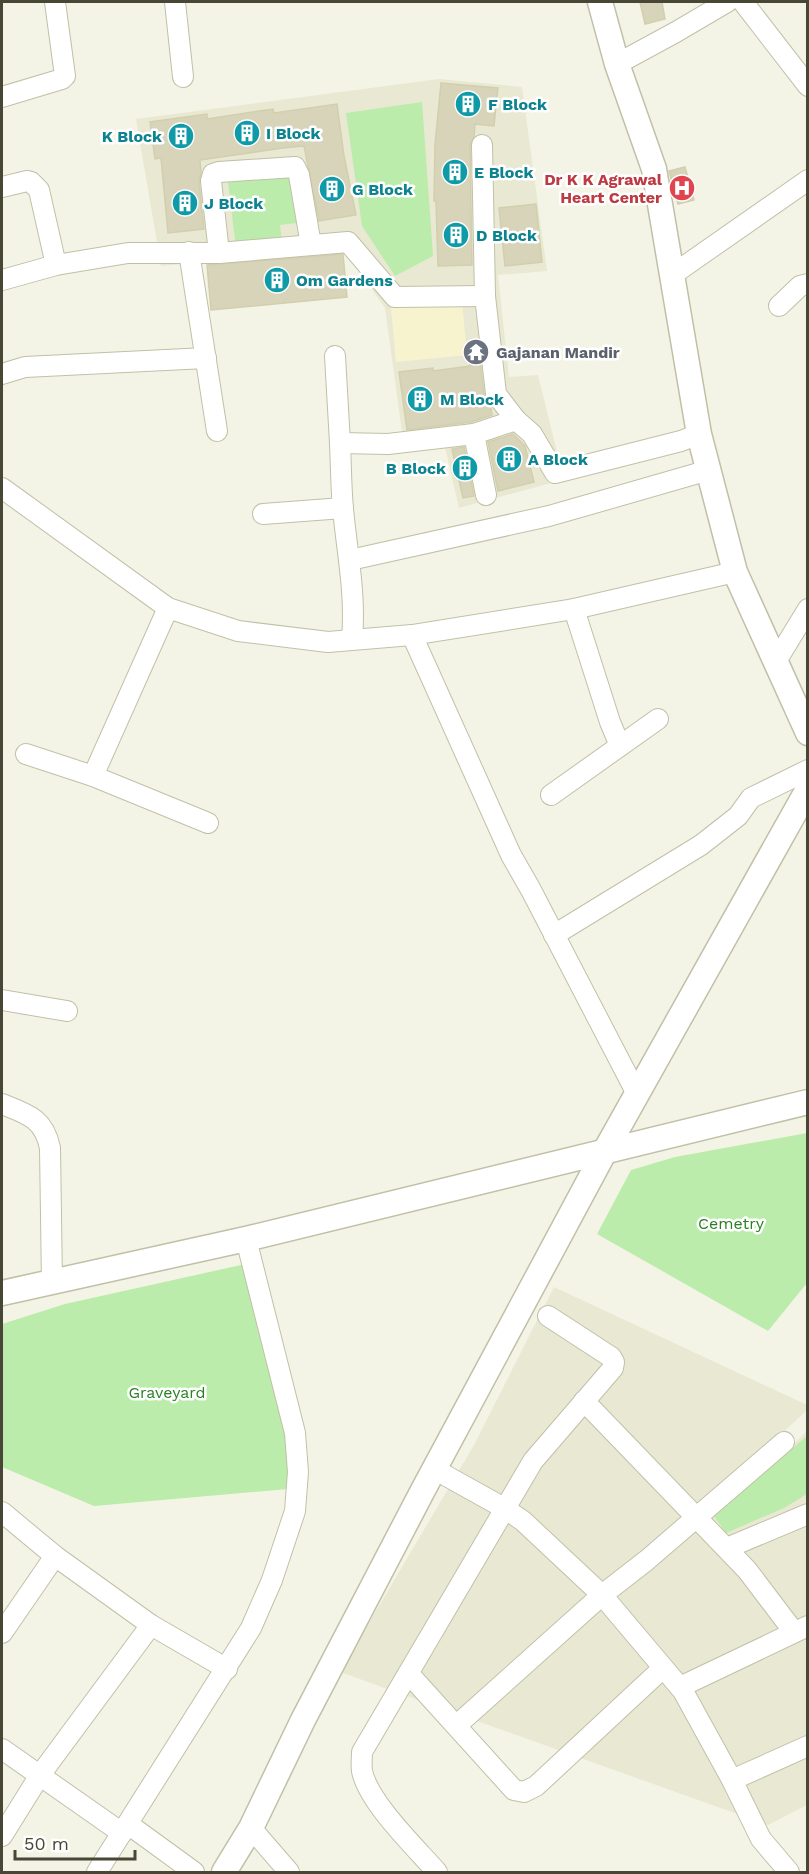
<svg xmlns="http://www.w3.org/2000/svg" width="809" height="1874" viewBox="0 0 809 1874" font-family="'Work Sans',sans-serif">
  <rect width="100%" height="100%" fill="#f4f4e6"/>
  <g fill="#e9e8d3">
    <polygon points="439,79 522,87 547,271 498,275 509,377 538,375 560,464 683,447 459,508 441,430 402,432 385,308 344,249 161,266 136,119"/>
    <polygon points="554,1287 807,1405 807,1410 665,1543 773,1465 807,1431 807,1501 727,1552 807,1516 807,1805 768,1825 340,1672 474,1445"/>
  </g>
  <polygon fill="#f8f3cf" points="462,302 467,355 396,362 391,308"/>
  <g fill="#bbecab">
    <polygon points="422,102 433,256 395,276 362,226 346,113"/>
    <polygon points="292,174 297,223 280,225 282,243 236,248 228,182"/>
    <polygon points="807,1133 807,1283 768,1331 597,1234 631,1170 675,1157"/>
    <polygon points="250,1263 300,1488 94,1506 2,1467 2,1324 65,1304"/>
    <polygon points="807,1436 807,1494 784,1508 726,1533 714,1516"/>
  </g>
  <g fill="#d7d4ba" stroke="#d2cfad" stroke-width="1.5">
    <polygon points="640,2 662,2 665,19 645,24"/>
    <polygon points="441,83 498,88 494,126 475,124 474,137 470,145 472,265 438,266 436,201 434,201 435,145"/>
    <polygon points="337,104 344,156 356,215 319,221 304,146 283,148 200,160 201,173 199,182 204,229 168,233 161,158 155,159 150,122 207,114 207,119 273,109 274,113"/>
    <polygon points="685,167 694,200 678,204 669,171"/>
    <polygon points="536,204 542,262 505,266 499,208"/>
    <polygon points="343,254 347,297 211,310 207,265"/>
    <polygon points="478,342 484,395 491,408 492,415 471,422 407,430 399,372 433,368 433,371 470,366 468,344"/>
    <polygon points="513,434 525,446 534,482 498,491 488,442"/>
    <polygon points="464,447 474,496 463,498 452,449"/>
  </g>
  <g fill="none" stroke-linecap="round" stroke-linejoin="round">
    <defs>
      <g id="minor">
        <polyline points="175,2 183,77"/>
        <polyline points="743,2 808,86"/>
        <polyline points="617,64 676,32 727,2"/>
        <polyline points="2,97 62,79 65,76 55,2"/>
        <polyline points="482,145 485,296 496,394 516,420"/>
        <polyline points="2,187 27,181 31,182 39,190 56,265"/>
        <polyline points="189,252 217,431"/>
        <polyline points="219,253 211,181 213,174 219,172 295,167 299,175 311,245"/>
        <polyline points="672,275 808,180"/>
        <polyline points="2,280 56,265 128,253 219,253 348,242 395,297 485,296"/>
        <polyline points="779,306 800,286 808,284"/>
        <polyline points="335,356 340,443 388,444 474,434"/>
        <polyline points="2,374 25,367 206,358"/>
        <path d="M340 443C341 465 341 487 343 509 347 552 356 595 352 639"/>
        <polyline points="2,488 168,608 238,631 328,642 412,635 574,609 735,572"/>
        <polyline points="486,495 474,434 516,420 532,434 555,473 681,441 699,434"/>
        <polyline points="263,514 343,508"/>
        <polyline points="350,560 549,516 709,470"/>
        <polyline points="574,609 610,722 620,746"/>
        <polyline points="412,635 511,855 531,890 637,1094"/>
        <polyline points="775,663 808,609"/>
        <polyline points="26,754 93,776 208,823"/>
        <polyline points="93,776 168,608"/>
        <polyline points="551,795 658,719"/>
        <polyline points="554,935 701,845 738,816 751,798 808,770"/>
        <polyline points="2,1000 67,1011"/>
        <path d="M2 1104C27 1114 44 1118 50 1148L52 1282"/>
        <polyline points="584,1401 747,1570 794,1632"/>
        <polyline points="434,1469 504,1508 523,1521 602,1595 683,1691 732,1780 761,1839 789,1872"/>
        <polyline points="2,1512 55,1556 151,1625 227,1669"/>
        <polyline points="727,1548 808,1514"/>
        <polyline points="2,1633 55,1556"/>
        <polyline points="409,1674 514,1790 524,1792 536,1786 663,1668"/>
        <polyline points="680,1687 808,1626"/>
        <polyline points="457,1725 602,1595 647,1560 784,1442"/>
        <polyline points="2,1749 122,1833"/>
        <polyline points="732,1780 808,1746"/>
        <polyline points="128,1824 194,1872"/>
        <polyline points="251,1828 289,1872"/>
        <polyline points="2,1836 40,1775 151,1625"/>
        <polyline points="97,1872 251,1628 272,1580 295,1511 298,1472 295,1433 246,1239"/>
        <path d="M437 1872C416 1848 368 1802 362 1771 361 1765 362 1758 362 1752L533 1461 613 1368 614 1362 611 1357 548 1316"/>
      </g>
      <g id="tertiary">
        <polyline points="600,2 617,64 654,169 699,434 735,572 808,733"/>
        <polyline points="2,1293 246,1239 808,1102"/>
        <polyline points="224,1872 251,1828 303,1720 422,1492 605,1151 808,789"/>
      </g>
    </defs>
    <use href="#minor" stroke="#c1c0a7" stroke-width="22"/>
    <use href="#tertiary" stroke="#c1c0a7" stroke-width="27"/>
    <use href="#minor" stroke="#fff" stroke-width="20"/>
    <use href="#tertiary" stroke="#fff" stroke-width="24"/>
  </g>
  <defs>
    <symbol id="building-disc" viewBox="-11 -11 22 22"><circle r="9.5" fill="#0f9aa8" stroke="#fff"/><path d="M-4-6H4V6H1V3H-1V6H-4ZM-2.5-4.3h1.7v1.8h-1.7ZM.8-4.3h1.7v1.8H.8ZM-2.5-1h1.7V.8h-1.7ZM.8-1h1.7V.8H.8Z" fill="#fff"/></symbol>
    <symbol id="hospital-disc" viewBox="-11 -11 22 22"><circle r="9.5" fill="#e0444e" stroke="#fff"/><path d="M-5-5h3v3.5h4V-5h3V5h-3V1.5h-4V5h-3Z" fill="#fff"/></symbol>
    <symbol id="temple-disc" viewBox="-11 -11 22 22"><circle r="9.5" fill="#6b7280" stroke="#fff"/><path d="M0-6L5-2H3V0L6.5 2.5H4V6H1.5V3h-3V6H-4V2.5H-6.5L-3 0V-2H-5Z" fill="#fff"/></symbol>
  </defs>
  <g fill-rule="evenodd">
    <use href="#building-disc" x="453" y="89" width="30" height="30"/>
    <use href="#building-disc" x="232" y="118" width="30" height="30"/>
    <use href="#building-disc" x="166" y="121" width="30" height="30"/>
    <use href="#building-disc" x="440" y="157" width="30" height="30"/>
    <use href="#hospital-disc" x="667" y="173" width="30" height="30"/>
    <use href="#building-disc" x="317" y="174" width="30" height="30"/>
    <use href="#building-disc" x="170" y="188" width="30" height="30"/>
    <use href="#building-disc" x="441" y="220" width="30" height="30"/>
    <use href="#building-disc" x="262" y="265" width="30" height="30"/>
    <use href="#temple-disc" x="461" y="337" width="30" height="30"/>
    <use href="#building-disc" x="405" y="384" width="30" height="30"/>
    <use href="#building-disc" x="494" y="444" width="30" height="30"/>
    <use href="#building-disc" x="450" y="453" width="30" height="30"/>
  </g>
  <g text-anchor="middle" stroke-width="5" stroke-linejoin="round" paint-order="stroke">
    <g font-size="16" font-weight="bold" fill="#0d838f" stroke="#fff" text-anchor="start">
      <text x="488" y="110">F Block</text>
      <text x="266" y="139">I Block</text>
      <text x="162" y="142" text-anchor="end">K Block</text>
      <text x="474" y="178">E Block</text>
      <text x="352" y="195">G Block</text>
      <text x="204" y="209">J Block</text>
      <text x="476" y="241">D Block</text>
      <text x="296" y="286">Om Gardens</text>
      <text x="440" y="405">M Block</text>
      <text x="528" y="465">A Block</text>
      <text x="446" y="474" text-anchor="end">B Block</text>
    </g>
    <g font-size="16" font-weight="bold" fill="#be3a42" stroke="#fff" text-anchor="end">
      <text x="662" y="185">Dr K K Agrawal<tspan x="662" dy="18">Heart Center</tspan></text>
    </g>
    <g font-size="16" font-weight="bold" fill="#5b616d" stroke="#fff" text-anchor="start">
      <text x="496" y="358">Gajanan Mandir</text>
    </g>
    <g font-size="16" fill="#2a7f22" stroke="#fff">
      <text x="731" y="1229">Cemetry</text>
      <text x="167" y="1398">Graveyard</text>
    </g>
  </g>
  <rect width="809" height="1874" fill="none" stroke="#484634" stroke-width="6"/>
  <path d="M15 1850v9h120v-9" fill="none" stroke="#484634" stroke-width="3"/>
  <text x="24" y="1850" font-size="18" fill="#484634" stroke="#ffffff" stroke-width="4.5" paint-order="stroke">50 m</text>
</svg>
